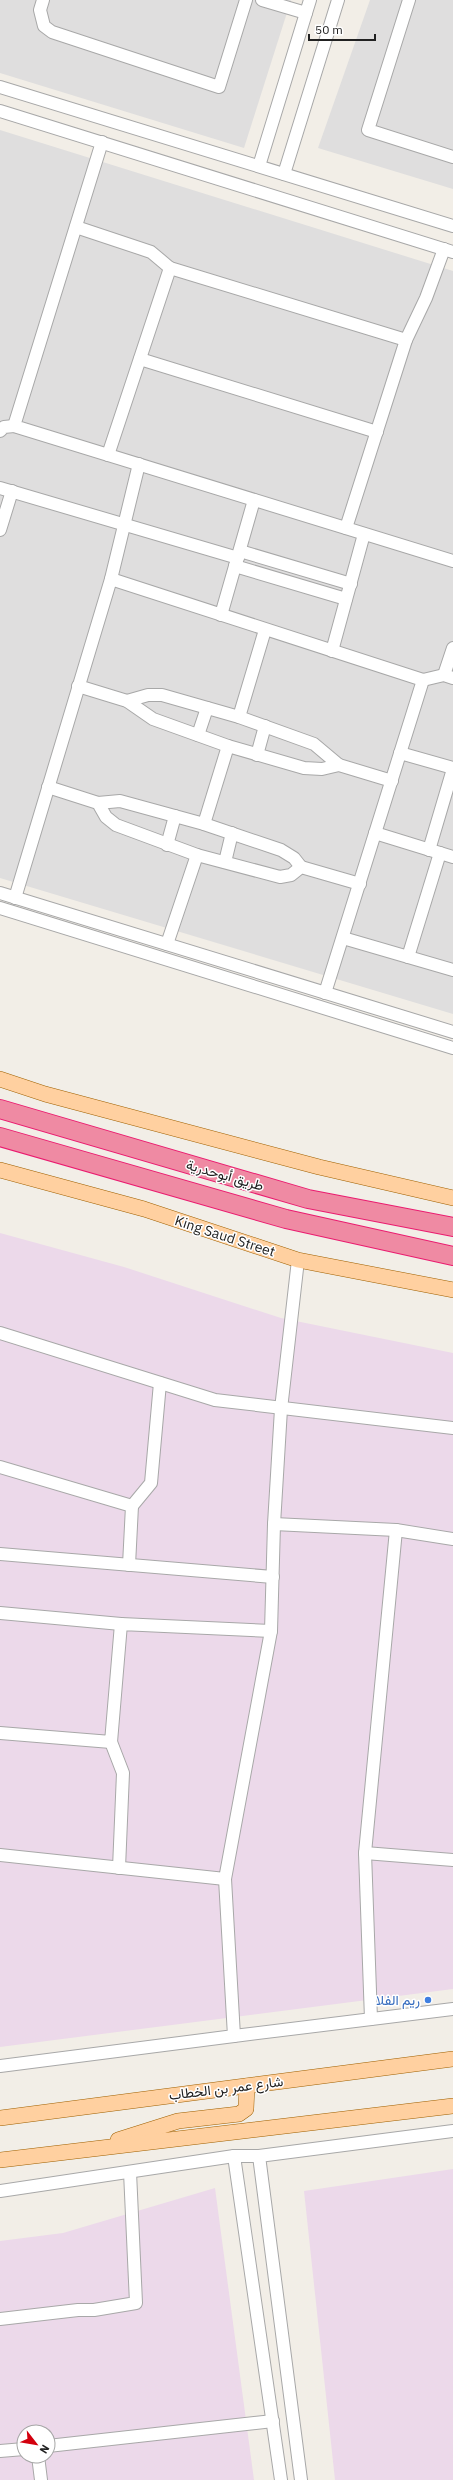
<svg xmlns="http://www.w3.org/2000/svg" width="453" height="2480" viewBox="0 0 453 2480" font-family="'IBM Plex Sans',Vazirmatn,sans-serif">
  <rect width="100%" height="100%" fill="#f2eee7"/>
  <g fill="#dfdede">
    <polygon points="0,0 291,0 244,148 0,73"/>
    <polygon points="370,0 453,0 453,189 318,148"/>
    <polygon points="0,130 453,271 453,1014 0,878"/>
  </g>
  <g fill="#ecd9ea" fill-rule="evenodd">
    <polygon points="0,1233 124,1267 281,1318 453,1353 453,1989 0,2047"/>
    <polygon points="453,2169 453,2480 335,2480 304,2191"/>
    <path d="M215 2188 254 2480H0V2241L63 2233ZM24 2432H48V2456H24Z"/>
  </g>
  <g fill="none" stroke-linecap="round" stroke-linejoin="round">
    <defs>
      <g id="minor">
        <polyline points="43,0 40,10 44,26 52,32 219,87 246,0"/>
        <polyline points="262,0 306,13"/>
        <polyline points="409,0 368,130 453,157"/>
        <polyline points="0,87 453,226"/>
        <polyline points="0,111 453,252"/>
        <polyline points="102,142 14,426 453,561"/>
        <polyline points="259,166 310,0"/>
        <polyline points="284,174 338,0"/>
        <polyline points="76,227 151,252 170,268"/>
        <polyline points="406,340 426,298 444,249"/>
        <polyline points="140,359 377,432"/>
        <polyline points="0,431 4,427 14,426"/>
        <polyline points="108,455 170,268 406,340 346,528"/>
        <polyline points="0,488 238,558"/>
        <polyline points="0,530 12,491"/>
        <polyline points="240,551 351,584"/>
        <polyline points="235,566 346,599"/>
        <polyline points="111,579 139,464"/>
        <polyline points="221,615 254,500"/>
        <polyline points="332,651 364,534"/>
        <polyline points="444,675 453,648"/>
        <polyline points="423,680 444,675 453,678"/>
        <polyline points="78,686 127,701 153,719 228,746 304,768 322,769 339,765 392,781"/>
        <polyline points="127,701 148,695 162,695 239,717 314,744 339,765"/>
        <polyline points="239,717 265,630"/>
        <polyline points="198,735 207,708"/>
        <polyline points="400,753 453,768"/>
        <polyline points="257,755 265,726"/>
        <polyline points="48,787 98,803 106,817 116,825 197,855 280,877 291,875 301,867 360,884"/>
        <polyline points="98,803 120,801 204,824 281,850 294,858 301,867"/>
        <polyline points="204,824 228,746"/>
        <polyline points="375,833 453,857"/>
        <polyline points="167,845 175,816"/>
        <polyline points="429,850 453,769"/>
        <polyline points="225,862 232,833"/>
        <polyline points="0,893 453,1032"/>
        <polyline points="15,898 111,579 423,680 325,993"/>
        <polyline points="0,908 453,1048"/>
        <polyline points="343,938 453,970"/>
        <polyline points="167,944 197,855"/>
        <polyline points="408,957 440,853"/>
        <polyline points="0,1333 215,1400 453,1428"/>
        <polyline points="0,1467 132,1506 129,1565"/>
        <polyline points="132,1506 151,1483 160,1383"/>
        <polyline points="274,1524 396,1530 453,1539"/>
        <polyline points="0,1554 273,1577"/>
        <polyline points="0,1613 121,1624"/>
        <polyline points="0,1733 111,1742 121,1624 271,1631"/>
        <polyline points="111,1742 123,1773 119,1868"/>
        <polyline points="365,1853 453,1860"/>
        <polyline points="0,1855 225,1879 271,1631 274,1524 281,1409 298,1260"/>
        <polyline points="371,2019 365,1853 396,1530"/>
        <polyline points="234,2036 453,2009"/>
        <polyline points="0,2066 234,2036 225,1879"/>
        <polyline points="234,2156 281,2480"/>
        <polyline points="259,2156 301,2480"/>
        <polyline points="0,2191 234,2156 259,2156 453,2131"/>
        <polyline points="0,2319 78,2310 94,2310 136,2303 130,2172"/>
        <polyline points="48,2446 273,2421"/>
        <polyline points="0,2451 24,2449"/>
        <polyline points="38,2456 41,2480"/>
      </g>
      <g id="major">
        <polyline points="0,1079 45,1094 319,1167 453,1198"/>
        <polyline points="0,1170 144,1209 298,1260 453,1290"/>
        <polyline points="0,2118 453,2059"/>
        <polyline points="118,2140 178,2121 239,2114 246,2109 247,2086"/>
        <polyline points="0,2160 453,2106"/>
      </g>
      <g id="highway">
        <polyline points="0,1109 308,1199 453,1227"/>
        <polyline points="0,1137 286,1219 453,1256"/>
      </g>
    </defs>
    <use href="#minor" stroke="#a8a8a8" stroke-width="14"/>
    <use href="#major" stroke="#9f6000" stroke-width="16"/>
    <use href="#highway" stroke="#ea1b6f" stroke-width="20"/>
    <use href="#minor" stroke="#fff" stroke-width="12"/>
    <use href="#major" stroke="#ffd0a0" stroke-width="15"/>
    <use href="#highway" stroke="#ef8aa3" stroke-width="18"/>
  </g>
  <circle fill="#3f7fe0" stroke="#fff" stroke-width="1.5" cx="428" cy="2000" r="4"/>
  <g text-anchor="middle" stroke-width="3" stroke-linejoin="round" paint-order="stroke">
    <g font-size="14" fill="#212121" stroke="#fff">
      <text transform="translate(225 1175) rotate(16)" y="5">طريق أبوحدرية</text>
      <text transform="translate(225 1236) rotate(18)" y="5">King Saud Street</text>
      <text transform="translate(226 2088) rotate(-7)" y="5">شارع عمر بن الخطاب</text>
    </g>
    <g font-size="14" fill="#366cbe" stroke="#fff" text-anchor="end">
      <text x="420" y="2005">ريم الفلا</text>
    </g>
  </g>
  <g transform="translate(36 2444) rotate(121)"><circle r="19" fill="#ffffff" stroke="#a6a6a6"/>
  <path d="M0-3L7 15L0 10L-7 15Z" fill="#d3000e"/>
  <text y="-6" font-size="11" font-weight="bold" text-anchor="middle" fill="#212121">N</text>
  </g>
  <path d="M309 34v6h66v-6" fill="none" stroke="#212121" stroke-width="2"/>
  <text x="315" y="34" font-size="12" fill="#212121" stroke="#ffffff" stroke-width="3" paint-order="stroke">50 m</text>
</svg>
